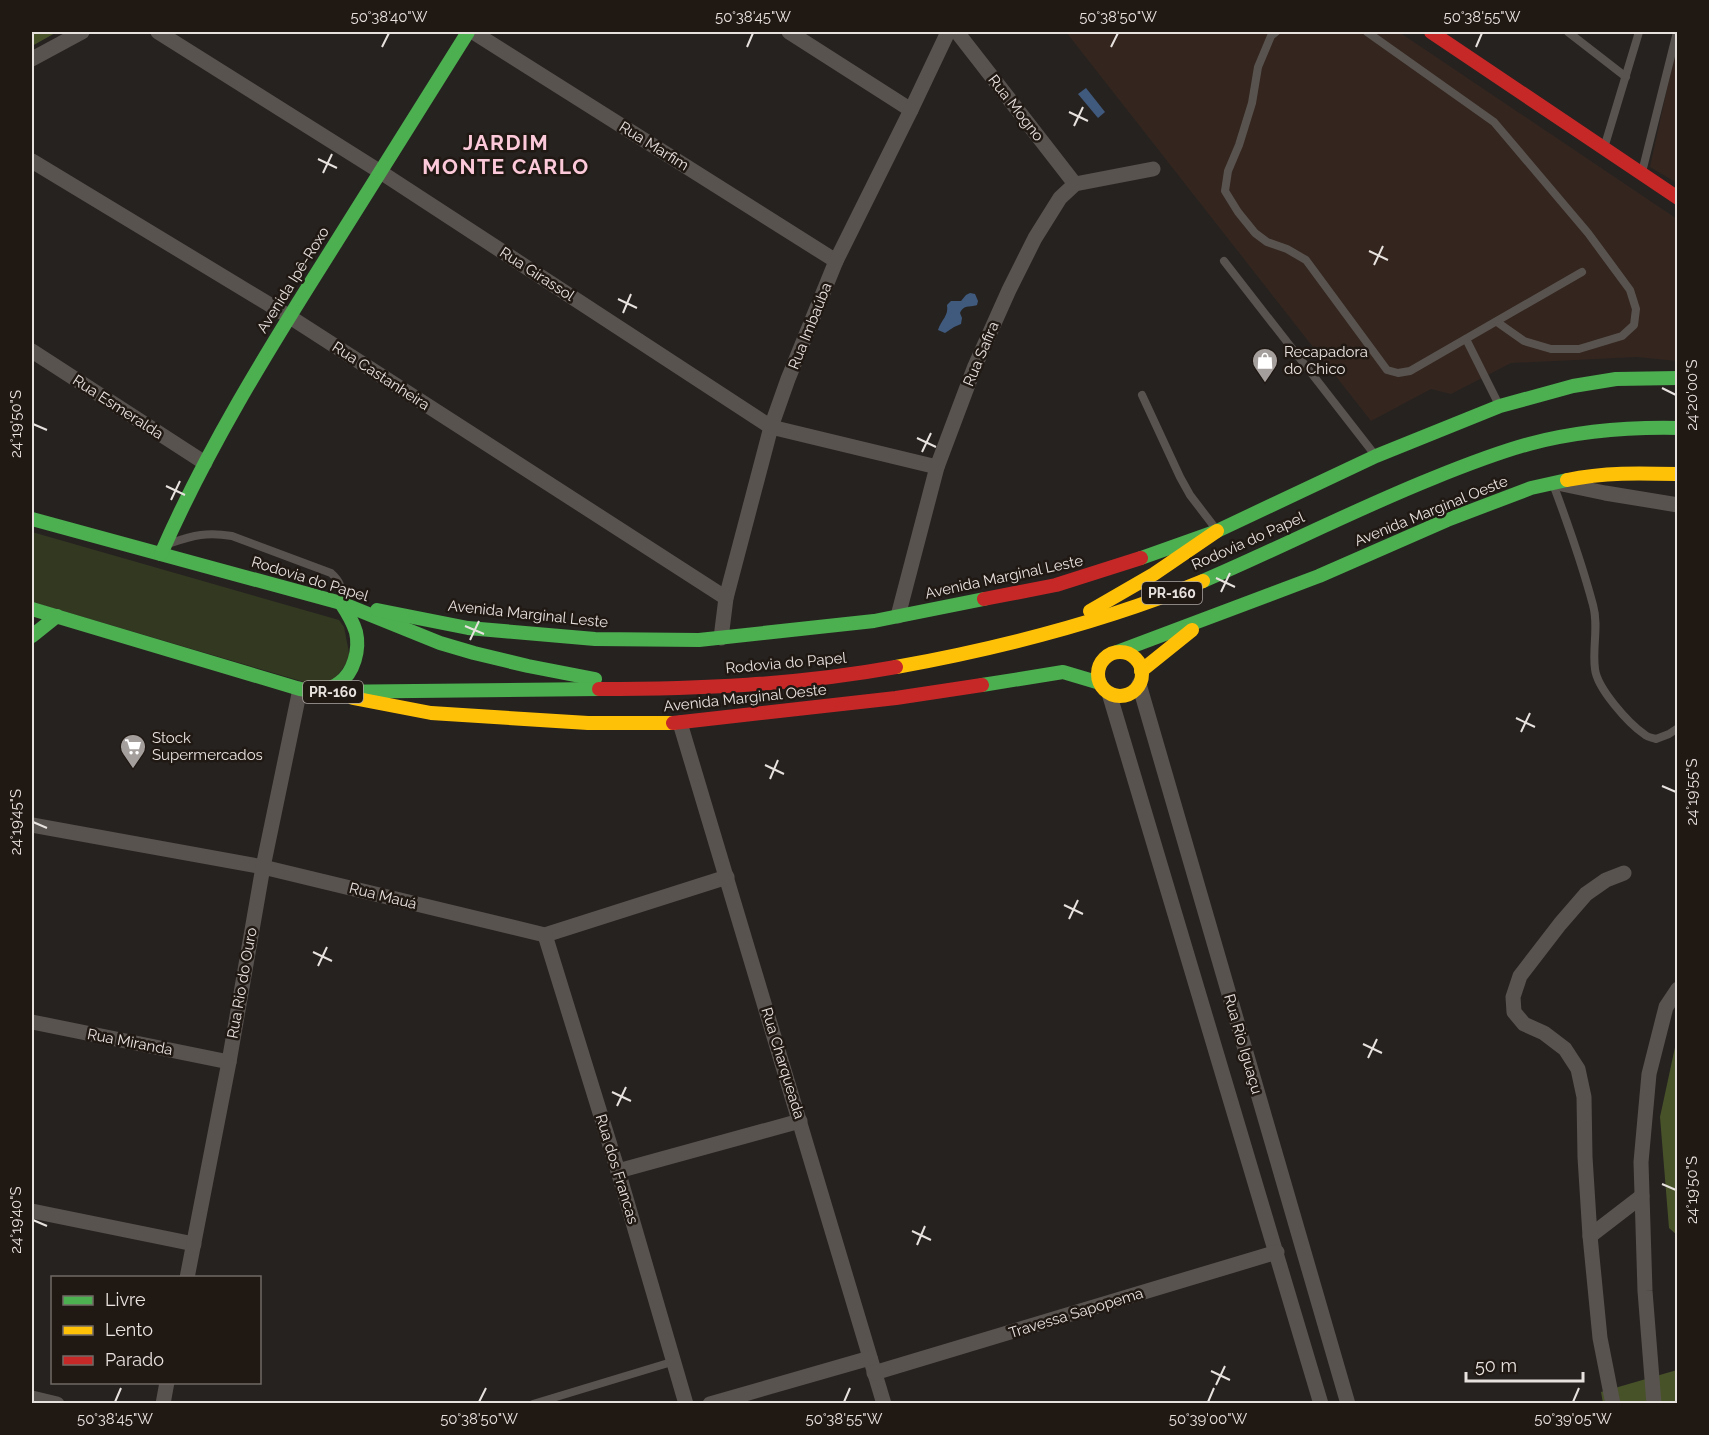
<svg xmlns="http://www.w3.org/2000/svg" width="1709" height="1435" viewBox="0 0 1709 1435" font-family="Raleway,sans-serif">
  <rect width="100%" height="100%" fill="#262220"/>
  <g fill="#34261f">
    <polygon points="1066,32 1399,32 1677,219 1677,361 1637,357 1511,363 1451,394 1431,389 1371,421"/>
    <polygon points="1677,43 1677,183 1650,167"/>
  </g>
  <polygon fill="#333921" points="32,532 339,620 344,627 350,658 328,689 32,602"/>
  <g fill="#475229">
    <polygon points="32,32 57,32 32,46"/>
    <polygon points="1677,1038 1677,1235 1669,1228 1660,1117"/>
    <polygon points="1677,1370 1677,1403 1603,1403 1601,1392"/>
  </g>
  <g fill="#405a7e">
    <polygon points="1086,88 1105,112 1098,118 1078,94"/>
    <path d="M970 293 975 294 978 301 977 305C969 308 964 304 960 313L962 318 961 324 954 327 945 333 938 330C941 320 949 316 947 305L951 301H961L966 295Z"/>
  </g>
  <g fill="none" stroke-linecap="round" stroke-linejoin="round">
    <g stroke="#59534f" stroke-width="8">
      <polyline points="1276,32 1271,36 1258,67 1252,103 1239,145 1228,171 1225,191 1238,212 1255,233 1267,242 1287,249 1306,260 1387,370 1398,373 1410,371 1582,272"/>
      <polyline points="1367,32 1494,122 1588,233 1630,290 1636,309 1634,325 1622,336 1579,349 1551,349 1524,341 1497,322"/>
      <polyline points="1568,32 1626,77"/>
      <polyline points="1604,148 1639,32"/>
      <polyline points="1642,172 1677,32"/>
      <polyline points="1224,261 1375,455"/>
      <polyline points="1466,339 1499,405"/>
      <polyline points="1142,395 1180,477 1190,495 1216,529"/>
      <path d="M1553 484C1568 524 1582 564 1593 605 1599 626 1592 648 1595 669 1597 688 1628 723 1644 734 1647 737 1652 738 1656 739L1669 734 1678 728"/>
      <path d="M171 543C194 535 207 532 232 536L331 573C340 581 342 587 341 599"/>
      <polyline points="533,1404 675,1361"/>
    </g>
    <g stroke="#59534f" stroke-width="15">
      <polyline points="158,32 379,171 771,427 937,467"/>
      <polyline points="473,32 836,261"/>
      <polyline points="789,32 911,110"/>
      <polyline points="957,32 1075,184"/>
      <polyline points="32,59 82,32"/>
      <polyline points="32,161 290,317 726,598"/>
      <polyline points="32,351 205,463"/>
      <polyline points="1562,484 1605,493 1678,505"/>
      <polyline points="898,616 937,467 975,366 1009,290 1035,238 1060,198 1075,184 1153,169"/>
      <polyline points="721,638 726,598 771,427 788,379 836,261 911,110 948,32"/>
      <polyline points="1139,684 1348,1404"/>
      <polyline points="1109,693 1321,1404"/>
      <polyline points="680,723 884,1404"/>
      <polyline points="32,825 263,867 545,935 727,877"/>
      <polyline points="545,935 618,1171 686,1404"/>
      <polyline points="32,1022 229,1062"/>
      <polyline points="618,1171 800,1121"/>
      <polyline points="32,1211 194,1244"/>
      <polyline points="1590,1236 1642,1196"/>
      <polyline points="187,1278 229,1062 263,867 300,689"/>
      <polyline points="874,1373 1277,1252"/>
      <polyline points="32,1398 57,1404"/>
      <polyline points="163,1404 167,1382"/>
      <polyline points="710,1404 870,1358"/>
      <polyline points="1613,1404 1600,1338 1590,1236 1585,1157 1584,1097 1578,1069 1565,1049 1544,1033 1524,1024 1514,1012 1513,997 1520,976 1560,924 1586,894 1606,880 1624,873"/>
      <polyline points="1654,1404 1645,1291 1641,1162 1649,1074 1666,1007 1678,989"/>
    </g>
    <g stroke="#4caf50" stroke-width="14">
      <polyline points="32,519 341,603 440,643 474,653 528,666 595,679"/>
      <path d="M161 554C206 451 265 355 325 260 373 184 420 108 468 32"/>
      <polyline points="1141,558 1217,531 1376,456 1500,406 1573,386 1616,379 1678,378"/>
      <path d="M1203 581C1280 548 1354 510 1431 479 1463 466 1496 453 1529 444 1578 431 1628 427 1678 428"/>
      <polyline points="32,609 300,689 320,692 599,689"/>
      <polyline points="377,610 468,628 595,639 699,640 874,621 984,599"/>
      <polyline points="32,636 57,616"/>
      <polyline points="1117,652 1319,576 1447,520 1531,488 1567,480"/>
      <polyline points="982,685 1063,672 1100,683"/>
      <path d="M322 691C328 689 334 687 339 683 354 673 360 649 356 632 353 622 347 612 341 603"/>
    </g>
    <g stroke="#ffc107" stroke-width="14">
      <path d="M1567 480C1604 472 1640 473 1678 474"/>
      <polyline points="1090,611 1154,574 1217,531"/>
      <circle cx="1120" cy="674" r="22"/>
      <path d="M896 667C1001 648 1104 622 1203 581"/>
      <polyline points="1141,671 1192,630"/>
      <polyline points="353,698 431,713 588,723 673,723"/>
    </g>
    <g stroke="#c62828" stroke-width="14">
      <polyline points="1431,32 1678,198"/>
      <polyline points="984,599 1056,585 1141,558"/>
      <path d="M599 689C698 689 797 685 896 667"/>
      <polyline points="673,723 896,698 982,685"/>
    </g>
  </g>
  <path fill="none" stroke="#e8e2df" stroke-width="2" d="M382 47 389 33M747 47 753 33M1111 47 1118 33M1476 47 1482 33M1069 112 1088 121M1074 126 1083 107M318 159 337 168M323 173 332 154M1369 251 1388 260M1374 265 1383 246M618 299 637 308M623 313 631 294M1662 388 1676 395M33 424 47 430M917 438 936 447M922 452 931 433M166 486 185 495M171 500 180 481M1216 578 1235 587M1221 592 1230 573M465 626 484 634M470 640 479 621M1516 718 1535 727M1521 732 1530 713M765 765 784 774M770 779 778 760M1662 786 1676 792M33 822 47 828M1064 905 1083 914M1069 919 1078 900M313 952 332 961M318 966 327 947M1363 1044 1382 1053M1368 1058 1377 1039M612 1092 631 1101M617 1106 626 1087M1662 1184 1676 1190M33 1220 47 1226M912 1231 931 1240M917 1245 925 1226M1211 1371 1230 1380M1216 1385 1225 1366M115 1402 121 1388M479 1402 486 1388M844 1402 850 1388M1208 1402 1214 1388M1573 1402 1579 1388"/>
  <defs>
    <symbol id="shop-pin" viewBox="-11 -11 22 30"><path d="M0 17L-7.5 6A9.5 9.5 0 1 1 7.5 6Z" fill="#a49f9c" stroke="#201813"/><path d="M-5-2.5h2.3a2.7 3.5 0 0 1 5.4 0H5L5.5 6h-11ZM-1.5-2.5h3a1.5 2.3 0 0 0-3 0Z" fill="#fff"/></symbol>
    <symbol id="supermarket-pin" viewBox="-11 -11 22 30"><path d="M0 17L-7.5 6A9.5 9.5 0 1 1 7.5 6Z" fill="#a49f9c" stroke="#201813"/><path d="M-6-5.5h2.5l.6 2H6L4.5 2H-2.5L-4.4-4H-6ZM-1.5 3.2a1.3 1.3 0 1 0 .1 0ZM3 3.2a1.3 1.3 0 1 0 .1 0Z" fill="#fff"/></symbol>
  </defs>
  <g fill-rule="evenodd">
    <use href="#shop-pin" x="1250" y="346" width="30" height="40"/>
    <use href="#supermarket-pin" x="118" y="732" width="30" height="40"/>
  </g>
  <g text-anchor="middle" stroke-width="5" stroke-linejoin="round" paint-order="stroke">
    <g fill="#201813" stroke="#aca5a2" stroke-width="1.5">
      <rect x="1142" y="582" width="60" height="22" rx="4.5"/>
      <rect x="303" y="681" width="60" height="22" rx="4.5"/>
    </g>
    <g font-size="14" font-weight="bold" fill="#e8e2df">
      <text x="1172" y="598">PR-160</text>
      <text x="333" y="697">PR-160</text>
    </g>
    <g font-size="15" fill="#e8e2df" stroke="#201813">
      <text transform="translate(1016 108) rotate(52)" y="5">Rua Mogno</text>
      <text transform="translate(654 146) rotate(32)" y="5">Rua Marfim</text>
      <text transform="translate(537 274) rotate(33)" y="5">Rua Girassol</text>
      <text transform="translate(293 280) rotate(-58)" y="5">Avenida Ipê-Roxo</text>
      <text transform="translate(810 326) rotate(-68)" y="5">Rua Imbaúba</text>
      <text transform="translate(981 354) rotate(-67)" y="5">Rua Safira</text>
      <text transform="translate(381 376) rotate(33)" y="5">Rua Castanheira</text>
      <text transform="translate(118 407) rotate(33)" y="5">Rua Esmeralda</text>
      <text transform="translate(1431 511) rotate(-22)" y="5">Avenida Marginal Oeste</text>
      <text transform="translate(1248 541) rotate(-24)" y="5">Rodovia do Papel</text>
      <text transform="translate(1004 577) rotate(-12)" y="5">Avenida Marginal Leste</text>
      <text transform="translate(310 579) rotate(17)" y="5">Rodovia do Papel</text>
      <text transform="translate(528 614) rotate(6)" y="5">Avenida Marginal Leste</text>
      <text transform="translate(786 663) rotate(-5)" y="5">Rodovia do Papel</text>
      <text transform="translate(745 698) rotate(-6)" y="5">Avenida Marginal Oeste</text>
      <text transform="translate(383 896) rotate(14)" y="5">Rua Mauá</text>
      <text transform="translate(242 983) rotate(-80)" y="5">Rua Rio do Ouro</text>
      <text transform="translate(130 1042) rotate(11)" y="5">Rua Miranda</text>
      <text transform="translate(1243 1044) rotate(74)" y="5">Rua Rio Iguaçu</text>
      <text transform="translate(783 1063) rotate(73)" y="5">Rua Charqueada</text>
      <text transform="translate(617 1169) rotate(73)" y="5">Rua dos Francas</text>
      <text transform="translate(1076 1313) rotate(-17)" y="5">Travessa Sapopema</text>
    </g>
    <g font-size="15" fill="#e8e2df" stroke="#201813" text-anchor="start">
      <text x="1284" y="357">Recapadora<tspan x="1284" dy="17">do Chico</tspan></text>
      <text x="152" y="743">Stock<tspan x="152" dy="17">Supermercados</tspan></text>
    </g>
    <g font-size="21" font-weight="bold" letter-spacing="1.5" fill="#fbc9d9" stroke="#201813">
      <text x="506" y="150">JARDIM<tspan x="506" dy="24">MONTE CARLO</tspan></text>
    </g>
  </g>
  <rect width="1709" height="1435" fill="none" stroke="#201813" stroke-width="66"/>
  <rect x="51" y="1276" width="210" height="108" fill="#201813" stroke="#706965" stroke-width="1.5"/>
  <rect x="63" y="1296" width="30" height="9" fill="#4caf50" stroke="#706965" stroke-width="1.5"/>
  <text x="105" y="1306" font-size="18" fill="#e8e2df">Livre</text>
  <rect x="63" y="1326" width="30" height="9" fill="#ffc107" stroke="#706965" stroke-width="1.5"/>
  <text x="105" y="1336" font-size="18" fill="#e8e2df">Lento</text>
  <rect x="63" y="1356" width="30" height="9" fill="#c62828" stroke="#706965" stroke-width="1.5"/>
  <text x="105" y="1366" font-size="18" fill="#e8e2df">Parado</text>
  <path d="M1466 1372v9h117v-9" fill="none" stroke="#e8e2df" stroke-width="3"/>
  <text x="1475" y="1372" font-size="18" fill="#e8e2df" stroke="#201813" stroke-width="4.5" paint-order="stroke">50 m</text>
  <rect x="33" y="33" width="1643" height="1369" fill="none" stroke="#e8e2df" stroke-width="2"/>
  <g font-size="15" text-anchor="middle" fill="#e8e2df">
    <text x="389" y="22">50°38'40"W</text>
    <text x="753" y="22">50°38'45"W</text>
    <text x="1118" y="22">50°38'50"W</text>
    <text x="1482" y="22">50°38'55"W</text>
    <text transform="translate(1692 395) rotate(-90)" y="5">24°20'00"S</text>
    <text transform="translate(16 424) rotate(-90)" y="5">24°19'50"S</text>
    <text transform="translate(1692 792) rotate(-90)" y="5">24°19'55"S</text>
    <text transform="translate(16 822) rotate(-90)" y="5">24°19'45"S</text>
    <text transform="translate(1692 1190) rotate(-90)" y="5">24°19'50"S</text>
    <text transform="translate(16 1220) rotate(-90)" y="5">24°19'40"S</text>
    <text x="115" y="1424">50°38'45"W</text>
    <text x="479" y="1424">50°38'50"W</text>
    <text x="844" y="1424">50°38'55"W</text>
    <text x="1208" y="1424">50°39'00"W</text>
    <text x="1573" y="1424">50°39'05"W</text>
  </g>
</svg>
